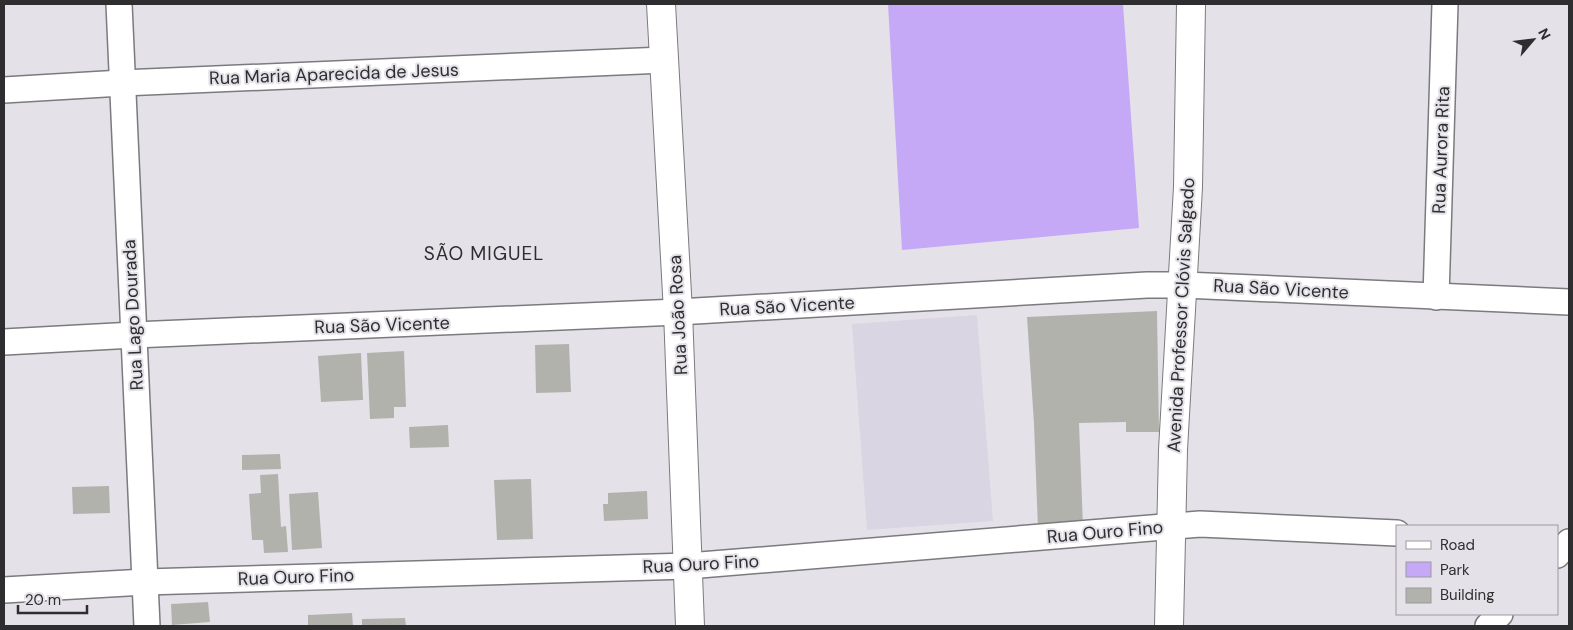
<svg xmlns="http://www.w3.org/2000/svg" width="1573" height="630" viewBox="0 0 1573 630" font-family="'DM Sans',sans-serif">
  <rect width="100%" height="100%" fill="#e4e2e8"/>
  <polygon fill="#d9d5e2" points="977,315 993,521 867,530 852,324"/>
  <polygon fill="#c5a9f7" points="888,4 1123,4 1139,228 902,250"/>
  <g fill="#b2b2ac">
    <polygon points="1157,311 1159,432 1126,432 1126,422 1079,423 1083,527 1038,529 1034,424 1027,317"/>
    <polygon points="569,344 571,392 536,393 535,345"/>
    <polygon points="404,351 406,407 394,407 394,418 370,419 367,353"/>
    <polygon points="361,353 363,400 321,402 318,356"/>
    <polygon points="448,425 449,447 410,448 409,427"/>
    <polygon points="280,454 281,469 242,470 242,455"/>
    <polygon points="278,474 281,527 286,526 288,552 264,553 263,540 252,540 249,494 261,493 260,475"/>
    <polygon points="531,479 533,539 497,540 494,480"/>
    <polygon points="109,486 110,513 73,514 72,487"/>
    <polygon points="647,491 648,519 604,521 603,504 608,504 608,493"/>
    <polygon points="318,492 322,548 292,550 289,494"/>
    <polygon points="208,602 210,622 172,625 171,604"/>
    <polygon points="352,613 353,626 308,626 308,615"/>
    <polygon points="405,618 406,626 362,626 362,619"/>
  </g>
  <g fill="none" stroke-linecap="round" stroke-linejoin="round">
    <defs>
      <g id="minor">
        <polyline points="119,4 147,626"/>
        <polyline points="4,90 122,83 664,60"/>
        <polyline points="1436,297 1445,4"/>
        <polyline points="4,342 134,335 678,312 1147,285 1184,285 1569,302"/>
        <polyline points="1557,555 1569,542"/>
        <polyline points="4,590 145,582 688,566 1200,524 1397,533"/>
        <polyline points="1488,626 1500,614"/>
      </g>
      <g id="major">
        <polyline points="661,4 678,312 690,626"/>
        <polyline points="1169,626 1173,450 1188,187 1191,4"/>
      </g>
    </defs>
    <use href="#minor" stroke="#7b7a7f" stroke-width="28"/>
    <use href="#major" stroke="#7b7a7f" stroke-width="30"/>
    <use href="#minor" stroke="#fff" stroke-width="25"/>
    <use href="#major" stroke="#fff" stroke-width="28"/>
  </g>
  <g text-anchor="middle" stroke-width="4" stroke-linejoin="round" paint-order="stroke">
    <g font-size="18" fill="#2e2e30" stroke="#e4e2e8">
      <text transform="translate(334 74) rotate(-2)" y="6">Rua Maria Aparecida de Jesus</text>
      <text transform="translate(1441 150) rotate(-88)" y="6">Rua Aurora Rita</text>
      <text transform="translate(1281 289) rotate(3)" y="6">Rua São Vicente</text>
      <text transform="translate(787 306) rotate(-3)" y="6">Rua São Vicente</text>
      <text transform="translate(133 315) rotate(-93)" y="6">Rua Lago Dourada</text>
      <text transform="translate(678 315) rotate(-93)" y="6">Rua João Rosa</text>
      <text transform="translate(1181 315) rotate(-87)" y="6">Avenida Professor Clóvis Salgado</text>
      <text transform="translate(382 325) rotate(-2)" y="6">Rua São Vicente</text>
      <text transform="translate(1105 532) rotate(-5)" y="6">Rua Ouro Fino</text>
      <text transform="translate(701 564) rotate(-3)" y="6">Rua Ouro Fino</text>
      <text transform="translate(296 577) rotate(-2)" y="6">Rua Ouro Fino</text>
    </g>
    <g font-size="19" letter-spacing="1" fill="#2e2e30" stroke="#e4e2e8">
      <text x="484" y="260">SÃO MIGUEL</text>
    </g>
  </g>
  <rect width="1573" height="630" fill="none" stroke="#2e2e30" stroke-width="10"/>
  <rect x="1396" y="525" width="162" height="90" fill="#e4e2e8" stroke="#9b9a9e"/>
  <rect x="1406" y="541" width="25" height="8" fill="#ffffff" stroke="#9b9a9e"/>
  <text x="1440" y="550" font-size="15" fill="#2e2e30">Road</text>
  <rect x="1406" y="562" width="25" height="15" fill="#c5a9f7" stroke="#9b9a9e"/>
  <text x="1440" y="575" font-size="15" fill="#2e2e30">Park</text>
  <rect x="1406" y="588" width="25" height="15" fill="#b2b2ac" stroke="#9b9a9e"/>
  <text x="1440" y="600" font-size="15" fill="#2e2e30">Building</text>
  <g transform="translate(1533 40) rotate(62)" stroke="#e4e2e8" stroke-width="4" paint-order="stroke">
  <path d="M0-4L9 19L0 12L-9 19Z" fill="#2e2e30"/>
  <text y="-8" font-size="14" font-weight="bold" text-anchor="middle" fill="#2e2e30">N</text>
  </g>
  <path d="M18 605v8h69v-8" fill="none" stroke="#2e2e30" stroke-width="2.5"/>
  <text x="25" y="605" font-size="15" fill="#2e2e30" stroke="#e4e2e8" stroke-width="4" paint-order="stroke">20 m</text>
</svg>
